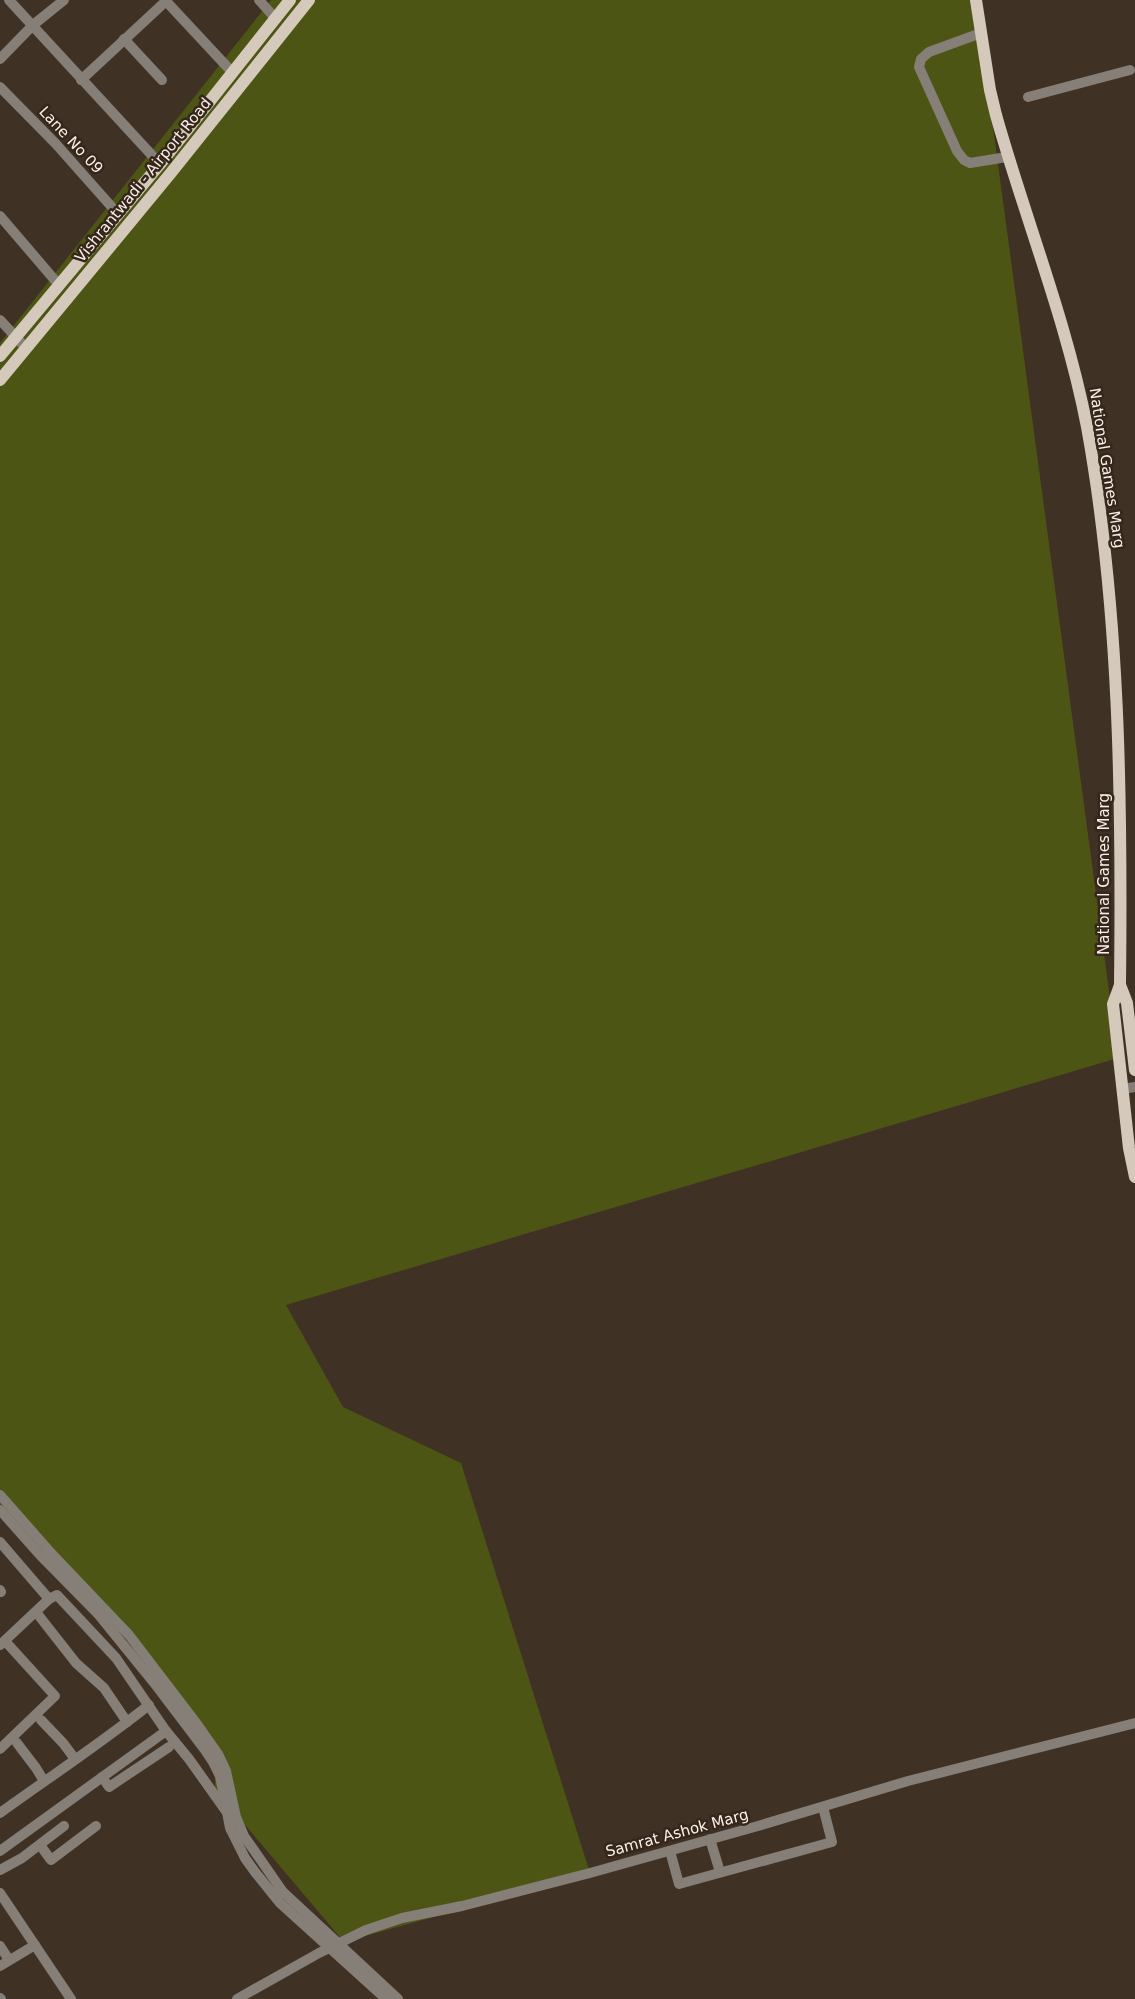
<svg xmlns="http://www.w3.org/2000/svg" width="1135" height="1999" viewBox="0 0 1135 1999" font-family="'DejaVu Sans',sans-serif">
  <rect width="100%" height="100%" fill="#403125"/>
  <polygon fill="#4d5514" points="271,0 976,0 1118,1058 286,1305 343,1407 461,1463 590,1873 344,1942 219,1794 215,1787 215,1776 223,1772 154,1680 105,1607 0,1507 0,343"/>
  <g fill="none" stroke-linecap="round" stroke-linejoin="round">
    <g stroke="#857f77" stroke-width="10">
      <polyline points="9,0 160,164"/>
      <polyline points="165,0 232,72"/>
      <polyline points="259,0 275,18"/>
      <polyline points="981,33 929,52 921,59 919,67 957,151 964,160 970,163 1007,157"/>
      <polyline points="124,39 162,80"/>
      <polyline points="0,59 33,25 64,0"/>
      <polyline points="81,80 166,1"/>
      <polyline points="0,87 56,144 118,214"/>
      <polyline points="1028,97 1130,70"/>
      <polyline points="0,216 59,285"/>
      <polyline points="0,320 26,348"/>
      <polyline points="1122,1089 1135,1087"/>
      <polyline points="0,1542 49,1599"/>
      <polyline points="0,1590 1,1592"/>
      <polyline points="36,1612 76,1663 104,1688 127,1722"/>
      <polyline points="0,1645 49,1599 57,1595 116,1658 166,1731 189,1759 226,1811"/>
      <polyline points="41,1720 63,1743 75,1759"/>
      <polyline points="17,1743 36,1768 44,1781"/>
      <polyline points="0,1749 55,1696 5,1641"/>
      <polyline points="102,1777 109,1787 169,1747"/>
      <path d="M0 1813C50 1777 101 1743 149 1705"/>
      <polyline points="710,1839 720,1872"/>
      <polyline points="40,1845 51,1860 96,1826"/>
      <polyline points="0,1851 166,1731"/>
      <polyline points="670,1851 679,1884 832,1842 823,1807"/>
      <polyline points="0,1870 22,1858 64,1826"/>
      <polyline points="0,1893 71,1999"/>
      <polyline points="0,1946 9,1960"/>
      <polyline points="0,1966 35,1945"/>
      <polyline points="0,1998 1,1999"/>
    </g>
    <g stroke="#857f77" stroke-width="10">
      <polyline points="0,1495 51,1553 129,1635 197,1724 218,1754 226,1771 236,1817 244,1836 283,1892 398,1999"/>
      <polyline points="0,1510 40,1555 99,1615 155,1684 205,1750 213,1762 220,1776 230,1828 245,1858 255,1872 280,1903 386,1999"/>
      <polyline points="237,1999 319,1953 366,1930 402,1918 462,1906 590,1873 758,1826 908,1781 1135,1723"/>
    </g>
    <g stroke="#d4c9ba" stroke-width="12">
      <path d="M976 0 990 90 996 115C1025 218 1067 322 1087 427 1120 609 1122 800 1120 985L1113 1004 1129 1148 1135 1177"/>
      <polyline points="0,356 160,164 290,0"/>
      <polyline points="0,380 170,174 309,0"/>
      <polyline points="1120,985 1127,1003 1135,1070"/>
    </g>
  </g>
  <g text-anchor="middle" stroke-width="5" stroke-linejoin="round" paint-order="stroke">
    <g font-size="15" fill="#faf0e8" stroke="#35271b">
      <text transform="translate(71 140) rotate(47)" y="5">Lane No 09</text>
      <text transform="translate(143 180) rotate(-51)" y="5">Vishrantwadi - Airport Road</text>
      <text transform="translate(1107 468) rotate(81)" y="5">National Games Marg</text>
      <text transform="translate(1104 874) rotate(-90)" y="5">National Games Marg</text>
      <text transform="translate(677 1833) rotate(-15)" y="5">Samrat Ashok Marg</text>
    </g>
  </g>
</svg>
